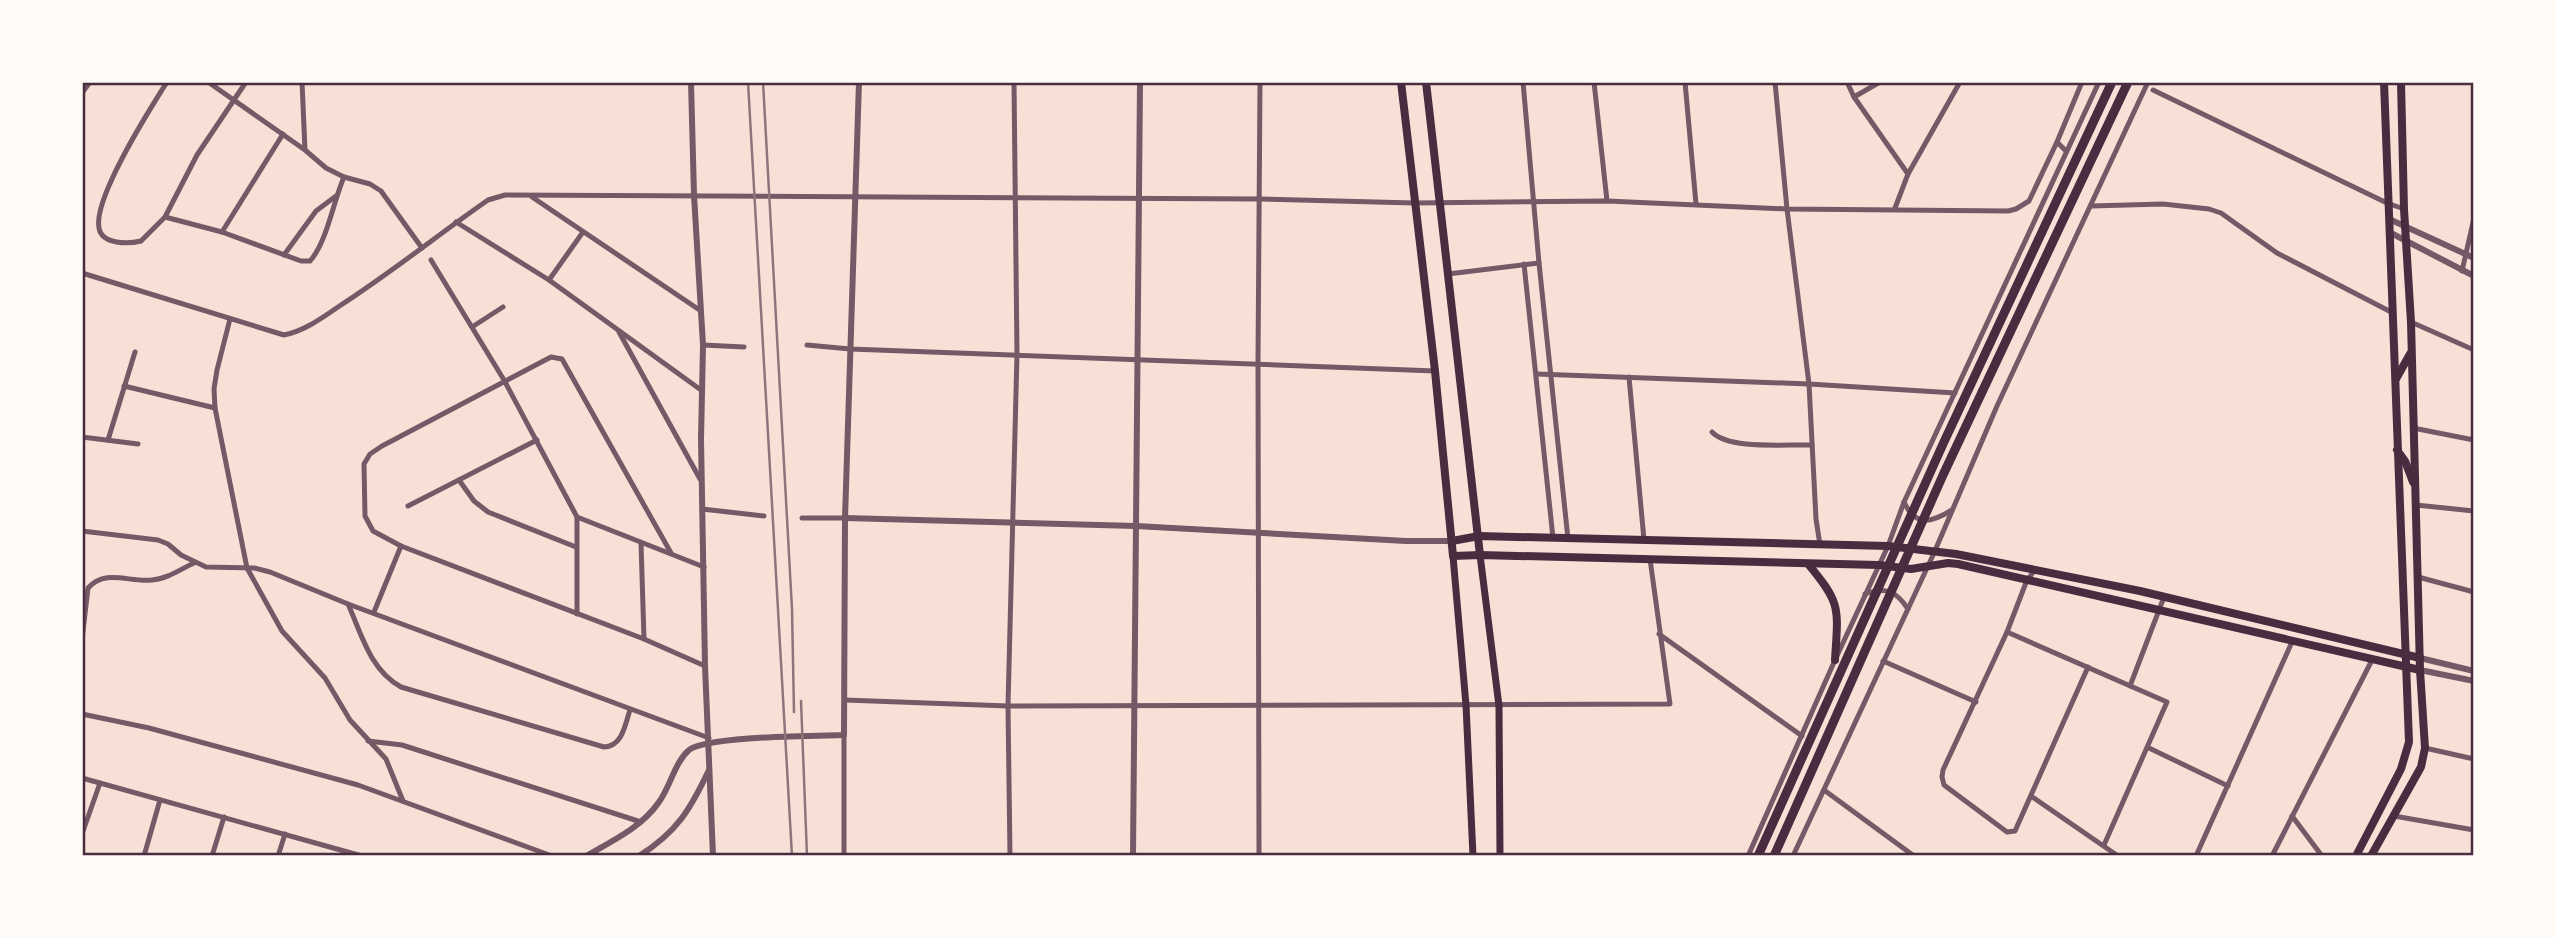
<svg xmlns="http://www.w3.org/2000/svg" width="2556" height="938" viewBox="0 0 2556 938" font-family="'Open Sans',sans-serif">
  <rect width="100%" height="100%" fill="#f7e1d7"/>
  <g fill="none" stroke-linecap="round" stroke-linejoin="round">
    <g stroke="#755966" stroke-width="5">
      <path d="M167 82C150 109 93 198 99 228 102 245 129 244 141 241L165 217 197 155 246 82"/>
      <polyline points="208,82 305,150 326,168 344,177 370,184 381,191 422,248"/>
      <polyline points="302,82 305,150"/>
      <polyline points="1523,82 1539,263 1568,539"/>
      <polyline points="1594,82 1607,201"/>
      <polyline points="1685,82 1696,204"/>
      <polyline points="1775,82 1787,209 1809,384 1816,519 1820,545"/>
      <polyline points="1847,82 1854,97 1908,174 1895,208"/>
      <polyline points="2153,90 2387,203 2404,209"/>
      <polyline points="82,93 90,82"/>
      <polyline points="1854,97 1880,82"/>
      <polyline points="2066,151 2057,142 2082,82"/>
      <polyline points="1908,174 1960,82"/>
      <polyline points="532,197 701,311"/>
      <polyline points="2091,206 2163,204 2209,209 2221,213 2277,253 2393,313"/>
      <path d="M165 217 222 232 301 261H310C327 242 333 202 344 177"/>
      <polyline points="456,222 549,280 701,390"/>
      <polyline points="222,232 283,134"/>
      <polyline points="284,255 316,211 336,196"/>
      <polyline points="431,260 504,380 577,517 577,614"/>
      <polyline points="1524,264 1553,538"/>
      <polyline points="2462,271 2474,218"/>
      <path d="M82 273 284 335C305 331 323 317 341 305 392 272 439 234 488 200L505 195 1261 199 1414 203 1607 201 1787 209 2008 211 2016 209 2029 201 2057 142"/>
      <polyline points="1448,274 1539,263"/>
      <polyline points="549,280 583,232"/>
      <polyline points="230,319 217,370 214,389 215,408 247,568 282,631 325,678 350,720 386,759 403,801"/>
      <polyline points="2411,322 2474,350"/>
      <polyline points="472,327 503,307"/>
      <polyline points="619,332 700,479"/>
      <polyline points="703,345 744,347"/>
      <polyline points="807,345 850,349 1435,371"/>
      <polyline points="1537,374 1809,384 1955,393"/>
      <polyline points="1629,377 1644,540"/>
      <polyline points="124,386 215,408"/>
      <polyline points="2413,428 2474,440"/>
      <path d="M1712 432C1729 450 1786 444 1812 445"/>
      <polyline points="82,437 138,444"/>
      <polyline points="108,440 135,352"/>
      <polyline points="459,480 474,501 488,512 576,547"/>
      <path d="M1904 502C1916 528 1932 522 1952 510"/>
      <polyline points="2416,505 2474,511"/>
      <polyline points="408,506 537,440"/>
      <polyline points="702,509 764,516"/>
      <polyline points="577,517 704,567"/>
      <polyline points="802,518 845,518"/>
      <polyline points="82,531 158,540 168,544 181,555 206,567 254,568 270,572 348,604 709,738"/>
      <polyline points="641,543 644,639"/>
      <polyline points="671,553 562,359 551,357 382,446 370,454 364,464 365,516 373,531 401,546 644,639 705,666"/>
      <polyline points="2036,569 2027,580 2007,632 1943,770 1942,777 1944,785 2007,832 2015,831 2088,667"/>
      <polyline points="2418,577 2474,592"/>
      <path d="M1865 594C1886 586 1896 591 1908 609"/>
      <path d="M348 604C362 635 370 670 401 687L604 747C623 746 625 724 630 710"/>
      <polyline points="374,612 401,546"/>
      <polyline points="2007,632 2167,702 2104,845"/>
      <polyline points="1659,634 1802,736"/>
      <path d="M82 640 88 588C106 568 130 583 152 580 167 579 181 569 194 563"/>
      <polyline points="1883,661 1976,702"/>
      <polyline points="2130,686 2164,597"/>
      <polyline points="845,700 1008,706 1670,704 1650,559"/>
      <polyline points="82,714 149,728 358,785 552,856"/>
      <polyline points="368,741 402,745 641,822"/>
      <polyline points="2149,748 2228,786"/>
      <polyline points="2425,748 2474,759"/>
      <polyline points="82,778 362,856"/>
      <polyline points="1824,790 1914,856"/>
      <polyline points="2031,796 2118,856"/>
      <polyline points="2292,816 2322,856"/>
      <polyline points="2394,816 2474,830"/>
      <polyline points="82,834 100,783"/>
      <polyline points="144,856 160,800"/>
      <polyline points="212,856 224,817"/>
      <polyline points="278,856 285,834"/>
      <polyline points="844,856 844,735"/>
      <polyline points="1010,856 1008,706 1017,354 1014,82"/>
      <polyline points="1259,856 1258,363 1260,82"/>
      <polyline points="1748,856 1835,660 1888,546 1904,502 2099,82"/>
      <polyline points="1793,856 1934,553 1997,406 2148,82"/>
      <polyline points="2196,856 2292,642"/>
      <polyline points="2272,856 2372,660"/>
    </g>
    <g stroke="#755966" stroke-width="6">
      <polyline points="691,82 694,195 703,345 701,439 705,666 713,856"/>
      <polyline points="2389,219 2474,258"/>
      <polyline points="2389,232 2474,276"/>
      <polyline points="845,518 1136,526 1406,541 1452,541"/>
      <polyline points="2420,658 2474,671"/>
      <polyline points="2420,670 2474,681"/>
      <path d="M586 856C612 841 642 827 659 802 670 787 675 762 689 750 707 736 817 736 844 735L845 518 859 82"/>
      <path d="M639 856C677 832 690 810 709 770"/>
      <polyline points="1133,856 1140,82"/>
    </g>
    <g stroke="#4a2c40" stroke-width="7">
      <polyline points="1480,555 1499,706 1500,856"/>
      <polyline points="1453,556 1466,705 1473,856"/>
    </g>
    <g stroke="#4a2c40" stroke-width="8">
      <polyline points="1401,82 1435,371 1453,556 1480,555 1879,565 1911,569 1948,563 1958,564 2420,670"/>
      <polyline points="1426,82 1480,555"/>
      <polyline points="2396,379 2410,354"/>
      <polyline points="2397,450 2405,461 2413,482"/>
      <polyline points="1452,541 1479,536 1888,546 1956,554 2140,591 2420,658"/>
      <path d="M1808 564C1842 604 1838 609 1835 660"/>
      <polyline points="2356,856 2401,769 2409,742 2384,82"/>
      <polyline points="2371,856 2421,767 2425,748 2420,670 2411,322 2404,209 2401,82"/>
    </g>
    <g stroke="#4a2c40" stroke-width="9">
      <polyline points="1758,856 1943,444 2112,82"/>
      <polyline points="1774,856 1943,475 2128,82"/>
    </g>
    <g stroke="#8f747c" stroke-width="2.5">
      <polyline points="748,82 792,856"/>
      <polyline points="763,82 792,609 794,712"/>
      <polyline points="801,701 807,856"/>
    </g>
  </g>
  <rect width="2556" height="938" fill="none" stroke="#fffaf5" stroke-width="168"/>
  <rect x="84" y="84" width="2388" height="770" fill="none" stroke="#4a2c40" stroke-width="2.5"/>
</svg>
